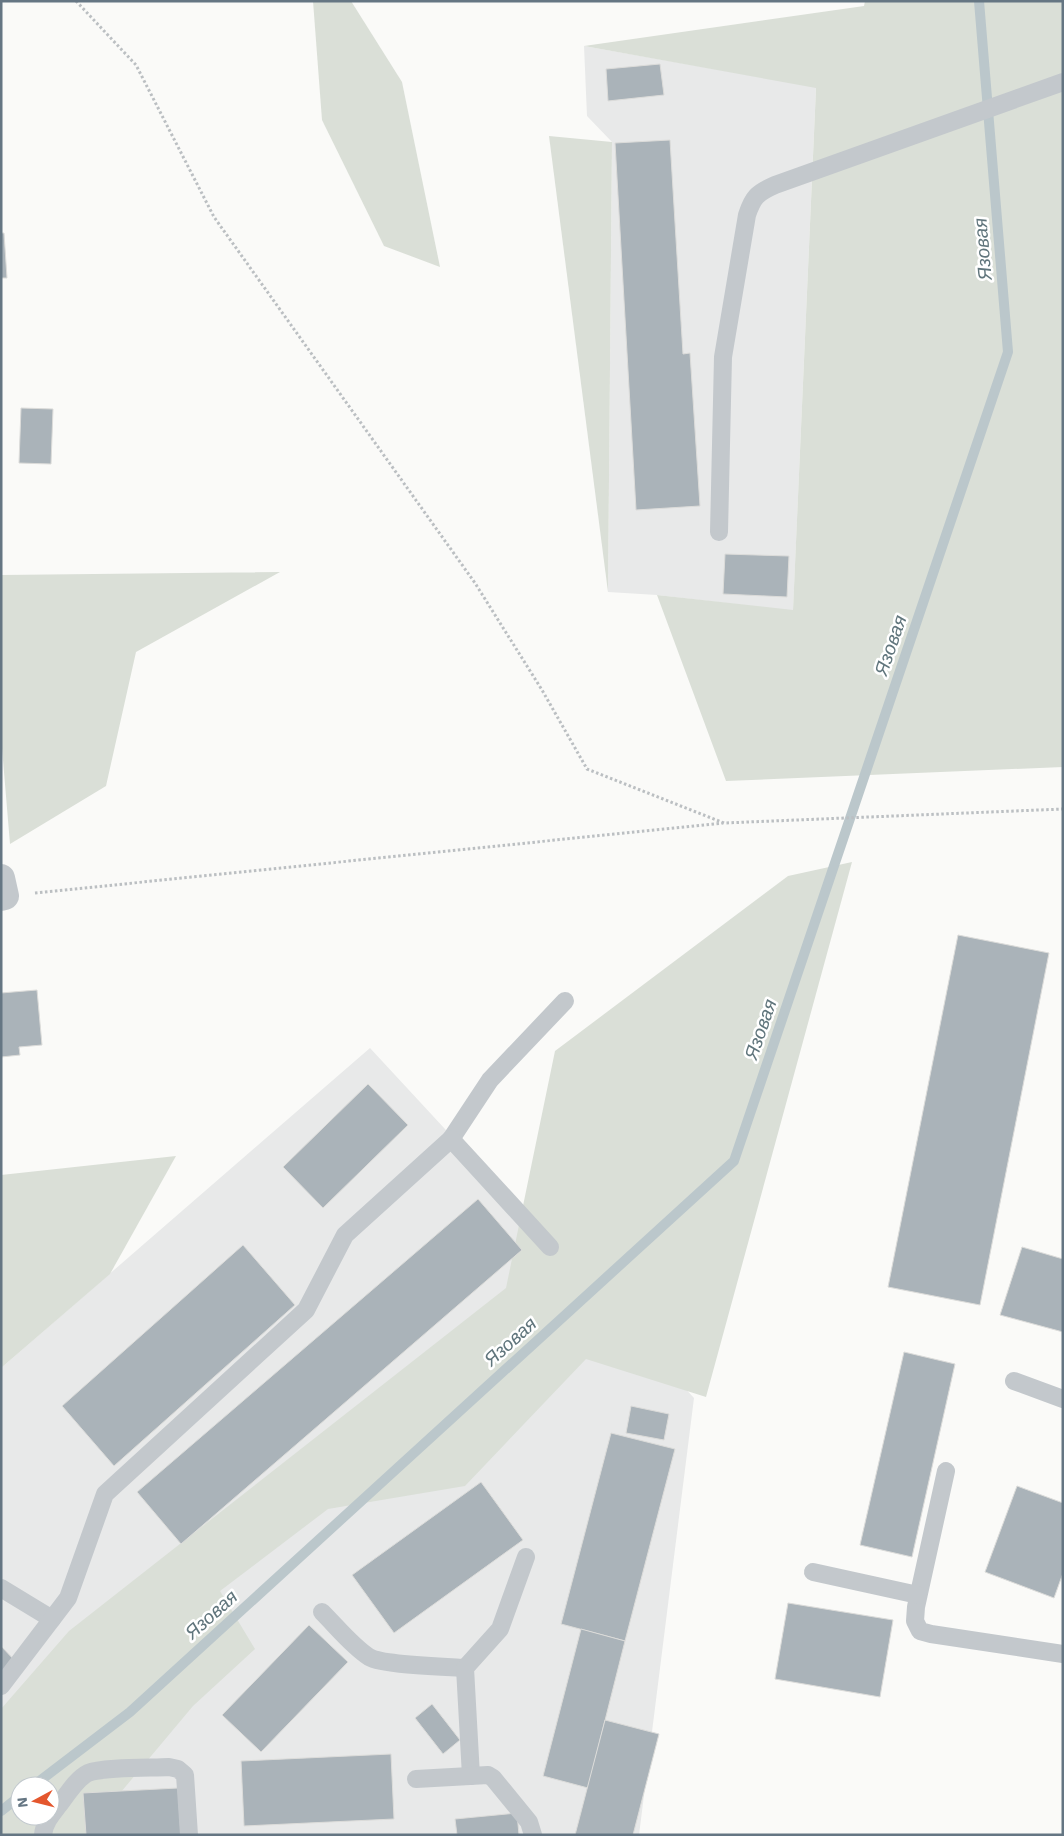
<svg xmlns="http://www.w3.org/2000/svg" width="1064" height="1836" viewBox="0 0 1064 1836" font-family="'Work Sans',sans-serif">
  <rect width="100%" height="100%" fill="#fafaf8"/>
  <g fill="#e8e9e9" fill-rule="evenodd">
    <polygon points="584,46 816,87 793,611 657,595 608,592 612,142 587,116"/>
    <path d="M370 1048 694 1398 639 1835H1V1368ZM20 1786H50V1816H20Z"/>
  </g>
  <g fill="#dadfd7" fill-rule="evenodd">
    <polygon points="313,1 351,1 402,82 440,267 384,246 322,120"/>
    <polygon points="865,1 1063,1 1063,767 726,781 657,595 793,610 816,88 584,46 864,6"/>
    <polygon points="549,136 612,142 608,592"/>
    <polygon points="280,572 136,652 106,786 10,844 1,736 1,575"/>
    <path d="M852 862 706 1397 586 1359 465 1486 328 1509 220 1591 255 1649 193 1706 85 1835H1V1709L69 1631 506 1288 555 1051 788 876ZM20 1786H50V1816H20Z"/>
    <polygon points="176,1156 110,1274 1,1368 1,1175"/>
  </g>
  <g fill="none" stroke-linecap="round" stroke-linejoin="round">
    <g stroke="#bbc7cb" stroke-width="10">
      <polyline points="33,1786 130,1712 734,1161 1008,352 979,1"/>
      <polyline points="1,1811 20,1796"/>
    </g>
  </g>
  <g fill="#aab3b9" stroke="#dcdcda">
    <polygon points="660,64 664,95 608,101 606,69"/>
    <polygon points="670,140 683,354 690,353 700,506 636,510 615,143"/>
    <polygon points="1,233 4,233 7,278 1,278"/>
    <polygon points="21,408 53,409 51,464 19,463"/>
    <polygon points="725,554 789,556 787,597 723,594"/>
    <polygon points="958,935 1049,953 980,1305 888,1287"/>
    <polygon points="37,990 42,1045 19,1047 20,1055 1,1057 1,993"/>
    <polygon points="368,1084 408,1125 323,1208 283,1167"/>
    <polygon points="478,1199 522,1250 181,1544 137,1492"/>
    <polygon points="243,1245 295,1305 114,1466 62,1406"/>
    <polygon points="1022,1247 1063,1259 1063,1332 1000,1315"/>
    <polygon points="904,1352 955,1364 912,1557 860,1545"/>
    <polygon points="631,1406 669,1414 664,1440 626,1433"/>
    <polygon points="611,1433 675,1449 625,1641 561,1624"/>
    <polygon points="481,1482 523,1540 394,1633 352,1575"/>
    <polygon points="1017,1486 1063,1503 1063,1573 1054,1598 985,1572"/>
    <polygon points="788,1603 893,1620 880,1697 775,1679"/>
    <polygon points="309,1625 348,1662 261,1752 222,1715"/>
    <polygon points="581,1629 625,1641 588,1788 543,1776"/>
    <polygon points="1,1646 17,1663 1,1679"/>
    <polygon points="432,1704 460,1740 443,1754 415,1718"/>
    <polygon points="605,1720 659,1734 633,1835 575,1835"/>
    <polygon points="391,1754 394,1819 244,1826 241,1761"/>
    <polygon points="178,1788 181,1835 86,1835 83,1793"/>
    <polygon points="517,1813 519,1835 457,1835 455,1819"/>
  </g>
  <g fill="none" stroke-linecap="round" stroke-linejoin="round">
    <g stroke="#bbbfc2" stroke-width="3" stroke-dasharray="2.5 2.5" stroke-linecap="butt">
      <polyline points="76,1 136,65 214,217 475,583 542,690 587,769 724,823 1063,809"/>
      <polyline points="35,893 723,823"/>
    </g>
    <g stroke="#c3c8cc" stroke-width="18">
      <path d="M719 532 723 357 747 215C753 197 757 193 775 185L1063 82"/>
      <polyline points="451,1139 490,1080 565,1001"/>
      <polyline points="1014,1381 1063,1399"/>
      <polyline points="946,1471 916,1607 915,1621 920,1631 931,1634 1063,1654"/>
      <polyline points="813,1572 918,1595"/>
      <polyline points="1,1588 52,1619"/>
      <path d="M322 1612C337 1627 352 1646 369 1657 382 1665 447 1667 465 1668"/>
      <polyline points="1,1686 68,1598 105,1494 306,1310 345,1235 451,1139 550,1247"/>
      <polyline points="471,1776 465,1668 500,1629 526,1557"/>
      <polyline points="416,1779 488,1775 493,1778 529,1822 533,1835"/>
      <path d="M43 1835C44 1823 52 1814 59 1805 67 1795 76 1779 88 1773 102 1767 151 1768 169 1767L178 1769 185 1775 189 1835"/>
    </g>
    <polyline stroke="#c3c8cc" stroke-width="28" points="1,878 5,896 1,897"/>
  </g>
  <g text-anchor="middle" stroke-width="5" stroke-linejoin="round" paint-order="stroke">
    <g font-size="19" font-style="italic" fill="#60757c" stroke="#fff">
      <text transform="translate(982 249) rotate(-95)" y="7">Язовая</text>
      <text transform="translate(890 645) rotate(-71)" y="7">Язовая</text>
      <text transform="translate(760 1029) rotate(-71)" y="7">Язовая</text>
      <text transform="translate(510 1341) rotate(-42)" y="7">Язовая</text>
      <text transform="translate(211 1614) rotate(-42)" y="7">Язовая</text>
    </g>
  </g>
  <rect width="1064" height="1836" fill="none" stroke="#657683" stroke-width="5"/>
  <g transform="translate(35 1801) rotate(263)"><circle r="24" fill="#ffffff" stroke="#c1c8cd"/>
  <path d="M0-4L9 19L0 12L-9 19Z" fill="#e4572e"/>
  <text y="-8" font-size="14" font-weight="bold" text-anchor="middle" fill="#657683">N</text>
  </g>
</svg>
